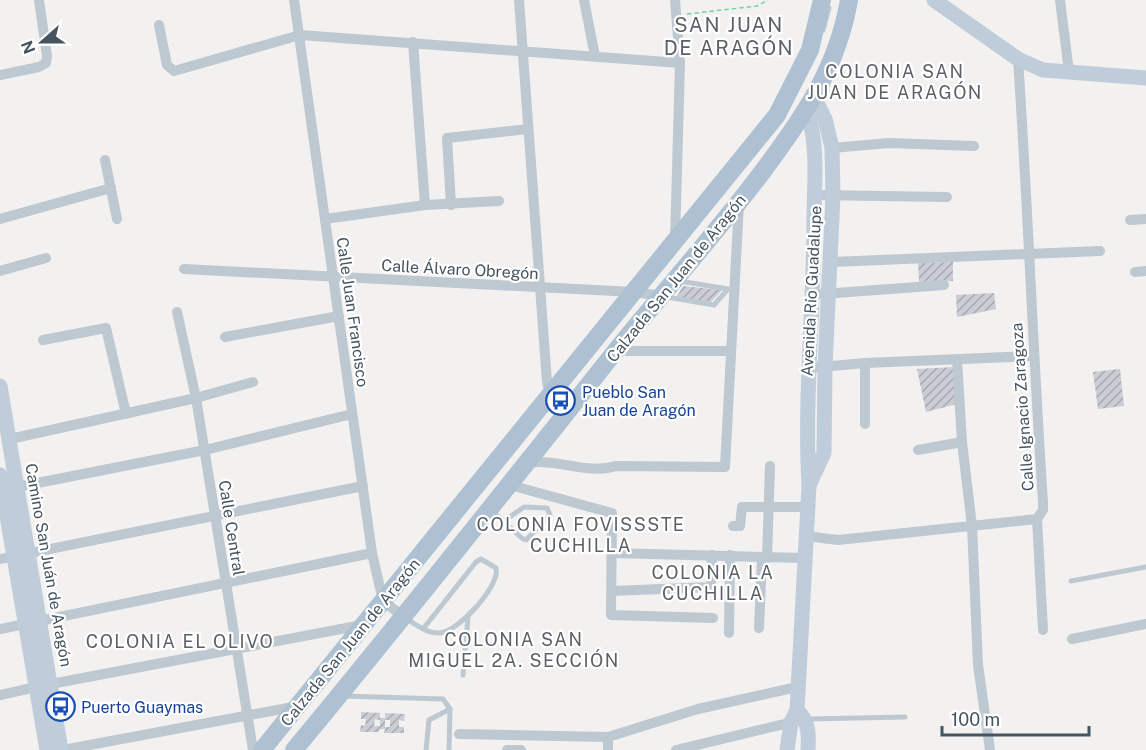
<svg xmlns="http://www.w3.org/2000/svg" width="1146" height="750" viewBox="0 0 1146 750" font-family="'Public Sans',sans-serif">
  <defs>
    <pattern id="building-hatch" width="6" height="6" patternUnits="userSpaceOnUse" patternTransform="scale(1.5)"><rect width="6" height="6" fill="#cacdd3"/><path d="M-1 1l2-2M0 6l6-6M5 7l2-2" fill="none" stroke="#a6a9af"/></pattern>
  </defs>
  <rect width="100%" height="100%" fill="#f3f0f0"/>
  <g fill="url(#building-hatch)" fill-rule="evenodd">
    <polygon points="953,262 953,281 919,282 918,263"/>
    <polygon points="683,286 722,290 711,302 676,298"/>
    <polygon points="994,293 996,309 957,317 956,295"/>
    <polygon points="955,367 957,404 926,412 917,369"/>
    <polygon points="1120,369 1124,406 1098,409 1093,372"/>
    <path d="M361 712 380 713V718H385V713L405 714 404 721 399 720V727H404V733H384L385 729H380L379 732H360L361 725 365 726 366 719H361ZM375 719 380 720V726H374ZM385 720H390V727H385Z"/>
  </g>
  <g fill="none" stroke-linecap="round" stroke-linejoin="round">
    <polyline stroke="#6fd6a1" stroke-width="1.5" stroke-dasharray="4.5 3" stroke-linecap="butt" points="687,14 757,6 768,0"/>
    <g stroke="#bdc8d1" stroke-width="5">
      <polyline points="823,30 829,8"/>
      <polyline points="667,297 714,305 728,289 679,281"/>
      <polyline points="492,511 523,539 526,540 550,515 547,508 524,507 504,521"/>
      <polyline points="1071,581 1146,567"/>
      <path d="M405 618C415 624 427 634 440 633 458 632 501 585 496 568L481 559 476 562 423 629"/>
      <polyline points="463,675 468,617"/>
      <polyline points="343,696 443,699 450,709 449,750"/>
      <polyline points="808,719 905,717"/>
      <polyline points="426,750 429,720 450,709"/>
    </g>
    <g stroke="#bdc8d1" stroke-width="10">
      <polyline points="294,0 372,553 383,601 404,617"/>
      <polyline points="519,0 547,382 550,395"/>
      <polyline points="584,0 595,56"/>
      <polyline points="1060,0 1069,72"/>
      <polyline points="159,25 167,65 174,71 300,35 680,63"/>
      <polyline points="413,42 425,205"/>
      <polyline points="0,75 39,67 46,63 47,56 39,0"/>
      <polyline points="832,148 889,143 974,146"/>
      <polyline points="105,160 117,219"/>
      <polyline points="814,195 947,197"/>
      <polyline points="451,205 447,138 528,129"/>
      <polyline points="0,219 111,188"/>
      <polyline points="325,219 425,205 499,201"/>
      <polyline points="1130,220 1146,219"/>
      <polyline points="675,240 680,63 675,0"/>
      <polyline points="832,262 1100,251"/>
      <polyline points="184,269 634,292 662,296"/>
      <polyline points="0,271 46,258"/>
      <polyline points="1135,272 1146,271"/>
      <polyline points="822,294 944,285"/>
      <polyline points="177,312 196,398 253,750"/>
      <polyline points="225,337 339,316"/>
      <polyline points="43,340 106,328 126,414"/>
      <polyline points="616,351 731,351"/>
      <polyline points="957,359 962,442 972,526 978,665 990,750"/>
      <polyline points="865,363 865,424"/>
      <polyline points="810,368 865,363 1033,356"/>
      <polyline points="10,439 196,398 253,382"/>
      <polyline points="918,450 962,442"/>
      <path d="M528 463C557 458 587 475 616 466L725 467 739 203"/>
      <polyline points="510,485 612,513 611,615 713,618"/>
      <polyline points="12,488 205,450 352,414"/>
      <polyline points="1037,519 1043,630"/>
      <polyline points="733,526 740,526 742,507 808,507"/>
      <path d="M806 536 838 540 1037 519 1043 510V502C1033 354 1028 207 1018 59"/>
      <polyline points="612,553 804,558"/>
      <polyline points="767,558 770,466"/>
      <polyline points="0,559 363,486"/>
      <polyline points="612,591 711,587 712,555"/>
      <polyline points="759,628 762,558"/>
      <polyline points="0,629 372,553"/>
      <polyline points="729,633 730,555"/>
      <polyline points="1072,639 1146,624"/>
      <polyline points="51,684 362,625"/>
      <polyline points="0,695 36,687"/>
      <polyline points="459,734 608,737 698,709 797,687"/>
      <polyline points="63,750 298,706"/>
      <polyline points="507,750 521,750"/>
      <polyline points="608,750 608,737"/>
      <polyline points="676,750 797,721"/>
    </g>
    <g stroke="#bfccd9" stroke-width="15">
      <polyline points="934,0 1018,59 1043,70 1146,78"/>
      <polyline points="0,386 61,750"/>
      <polyline points="0,475 47,750"/>
      <polyline points="810,483 824,453 825,367 833,196 832,148 825,119 814,97"/>
      <path d="M797 710C809 722 809 734 808 750"/>
      <path d="M787 750 791 723 797 710 809 486C804 398 814 309 814 220 814 184 819 147 807 111"/>
    </g>
    <g stroke="#adc1d2" stroke-width="18">
      <polyline points="262,750 777,115 810,50 822,0"/>
      <path d="M294 750C403 619 508 486 614 353 663 292 716 234 763 171 804 116 837 69 849 0"/>
    </g>
  </g>
  <defs>
    <symbol id="bus-ring" viewBox="-11 -11 22 22"><circle r="9.5" fill="#fff" stroke="#1a4fb4" stroke-width="1.5"/><path d="M-5-6H5V4H4V6H2V4H-2V6H-4V4H-5ZM-3.5-4V0h7V-4ZM-3.5 1.2v1.5H-2V1.2ZM2 1.2v1.5H3.5V1.2Z" fill="#1a4fb4"/></symbol>
  </defs>
  <g fill-rule="evenodd">
    <use href="#bus-ring" x="544" y="384" width="33" height="33"/>
    <use href="#bus-ring" x="44" y="690" width="33" height="33"/>
  </g>
  <g text-anchor="middle" stroke-width="4.5" stroke-linejoin="round" paint-order="stroke">
    <g font-size="16" fill="#465460" stroke="#fff">
      <text transform="translate(460 269) rotate(3)" y="6">Calle Álvaro Obregón</text>
      <text transform="translate(676 278) rotate(-51)" y="6">Calzada San Juan de Aragón</text>
      <text transform="translate(811 291) rotate(-87)" y="6">Avenida Río Guadalupe</text>
      <text transform="translate(353 312) rotate(82)" y="6">Calle Juan Francisco</text>
      <text transform="translate(1022 407) rotate(-94)" y="6">Calle Ignacio Zaragoza</text>
      <text transform="translate(232 528) rotate(81)" y="6">Calle Central</text>
      <text transform="translate(49 565) rotate(80)" y="6">Camino San Juán de Aragón</text>
      <text transform="translate(350 642) rotate(-51)" y="6">Calzada San Juan de Aragón</text>
    </g>
    <g font-size="16" fill="#164399" stroke="#fff" text-anchor="start">
      <text x="582" y="398">Pueblo San<tspan x="582" dy="18">Juan de Aragón</tspan></text>
      <text x="81" y="713">Puerto Guaymas</text>
    </g>
    <g font-size="18" letter-spacing="1.5" fill="#5c6166" stroke="#fff">
      <text x="895" y="78">COLONIA SAN<tspan x="895" dy="21">JUAN DE ARAGÓN</tspan></text>
      <text x="581" y="531">COLONIA FOVISSSTE<tspan x="581" dy="21">CUCHILLA</tspan></text>
      <text x="713" y="579">COLONIA LA<tspan x="713" dy="21">CUCHILLA</tspan></text>
      <text x="514" y="646">COLONIA SAN<tspan x="514" dy="21">MIGUEL 2A. SECCIÓN</tspan></text>
      <text x="180" y="648">COLONIA EL OLIVO</text>
    </g>
    <g font-size="20" letter-spacing="1.5" fill="#5c6166" stroke="#fff">
      <text x="729" y="32">SAN JUAN<tspan x="729" dy="23">DE ARAGÓN</tspan></text>
    </g>
  </g>
  <g transform="translate(42 42) rotate(249)" stroke="#ffffff" stroke-width="4.5" paint-order="stroke">
  <path d="M0-4.5L10 22L0 15L-10 22Z" fill="#465460"/>
  <text y="-9" font-size="16" font-weight="bold" text-anchor="middle" fill="#465460">N</text>
  </g>
  <path d="M942 726v9h147v-9" fill="none" stroke="#465460" stroke-width="3"/>
  <text x="951" y="726" font-size="18" fill="#465460" stroke="#ffffff" stroke-width="4.5" paint-order="stroke">100 m</text>
</svg>
